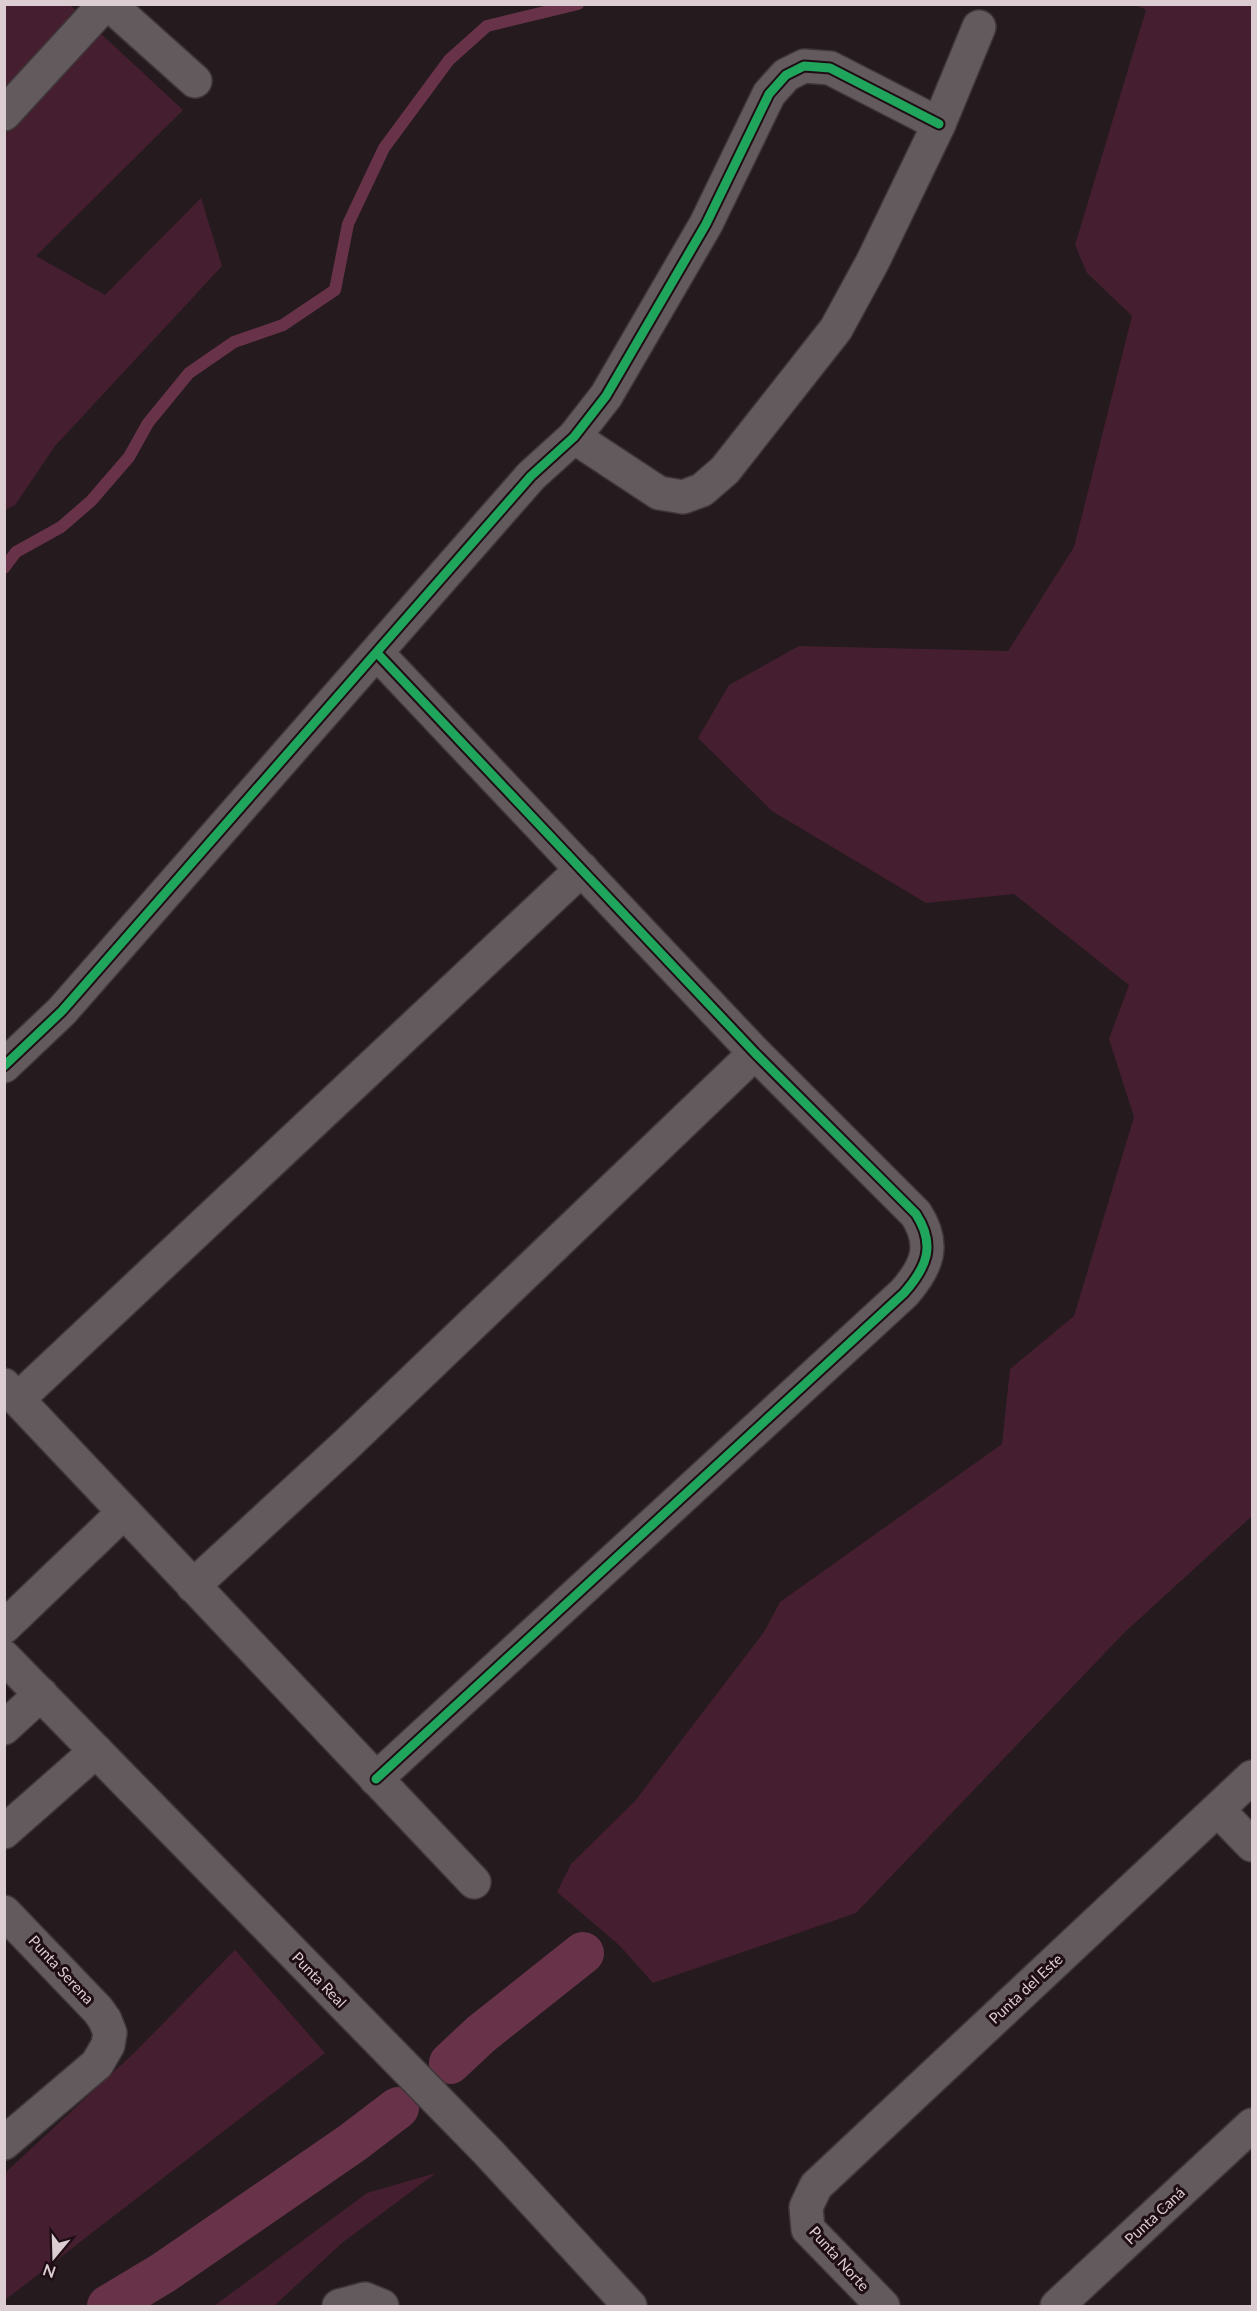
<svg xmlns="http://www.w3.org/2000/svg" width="1257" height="2311" viewBox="0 0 1257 2311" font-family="Lato,sans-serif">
  <rect width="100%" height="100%" fill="#251a1e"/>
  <g fill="#451f2f">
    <polygon points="5,5 70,5 183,110 36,256 105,295 201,198 222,266 55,446 15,505 5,510"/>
    <polygon points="1136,5 1252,5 1252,1516 1125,1632 856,1913 653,1983 620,1946 557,1892 571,1864 635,1801 764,1632 780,1602 1002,1444 1010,1369 1074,1316 1134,1117 1109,1039 1129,985 1014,894 926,903 772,811 698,738 729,685 799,646 1008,651 1074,547 1132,316 1087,273 1075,245 1146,10"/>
    <polygon points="235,1950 325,2053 5,2300 5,2173 135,2052"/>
    <polygon points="436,2173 342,2243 274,2306 214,2306 367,2193"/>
  </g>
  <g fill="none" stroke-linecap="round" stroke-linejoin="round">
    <polyline stroke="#683349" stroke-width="12" points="4,568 16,552 61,527 91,501 129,457 148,423 189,373 234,342 283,325 335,290 348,224 384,148 449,60 487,26 578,4"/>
    <g stroke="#683349" stroke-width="42">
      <polyline points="450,2063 481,2034 583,1953"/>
      <polyline points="108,2306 163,2273 352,2143 398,2108"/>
    </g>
    <defs>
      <g id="minor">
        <polyline points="109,4 195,81"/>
        <polyline points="4,114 105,4"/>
        <polyline points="574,437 659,493 683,497 702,490 725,470 836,329 873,261 939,124 979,27"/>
        <polyline points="4,1066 62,1011 531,476 574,437 606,396 706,224 769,94 786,75 804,66 830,68 939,124"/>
        <polyline points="4,1385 474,1882"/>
        <polyline points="18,1399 582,869"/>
        <polyline points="193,1586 346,1445 755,1053"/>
        <polyline points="4,1627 124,1512"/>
        <polyline points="4,1657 488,2152 630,2306"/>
        <polyline points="4,1728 41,1694"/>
        <path d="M376 1779 904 1293C927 1267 936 1245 916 1214L755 1053 377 653"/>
        <polyline points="1218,1810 1252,1845"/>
        <polyline points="4,1832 96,1751"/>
        <polyline points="4,1912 98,2010 105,2020 110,2033 108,2045 97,2064 4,2143"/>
        <polyline points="339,2306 365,2299 382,2306"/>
        <polyline points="883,2306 808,2229 806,2207 816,2186 1252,1777"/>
        <polyline points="1057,2306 1252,2125"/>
      </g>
    </defs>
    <use href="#minor" stroke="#3e3638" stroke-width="36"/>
    <use href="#minor" stroke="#625a5d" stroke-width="33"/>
    <defs>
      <g id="cycleway">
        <polyline points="4,1066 62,1011 531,476 574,437 606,396 706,224 769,94 786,75 804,66 830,68 939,124"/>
        <path d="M376 1779 904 1293C927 1267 936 1245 916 1214L755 1053 377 653"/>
      </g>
    </defs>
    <use href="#cycleway" stroke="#1f0d14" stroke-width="13"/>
    <use href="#cycleway" stroke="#20a55d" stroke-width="9"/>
  </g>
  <g text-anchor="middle" stroke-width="6" stroke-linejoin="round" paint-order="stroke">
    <g font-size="15" fill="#dbcdd2" stroke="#1f0d14">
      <text transform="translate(61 1970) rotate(47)" y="5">Punta Serena</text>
      <text transform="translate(319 1980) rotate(46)" y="5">Punta Real</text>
      <text transform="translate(1026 1989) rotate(-43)" y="5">Punta del Este</text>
      <text transform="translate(1155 2216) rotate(-43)" y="5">Punta Caná</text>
      <text transform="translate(839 2259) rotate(48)" y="5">Punta Norte</text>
    </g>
  </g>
  <rect width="1257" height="2311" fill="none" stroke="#dbcdd2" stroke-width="12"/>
  <g transform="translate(54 2257) rotate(199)" stroke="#1f0d14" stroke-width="4.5" paint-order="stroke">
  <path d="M0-4.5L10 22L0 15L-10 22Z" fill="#dbcdd2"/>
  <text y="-9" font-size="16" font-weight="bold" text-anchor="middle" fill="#dbcdd2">N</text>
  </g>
</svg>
